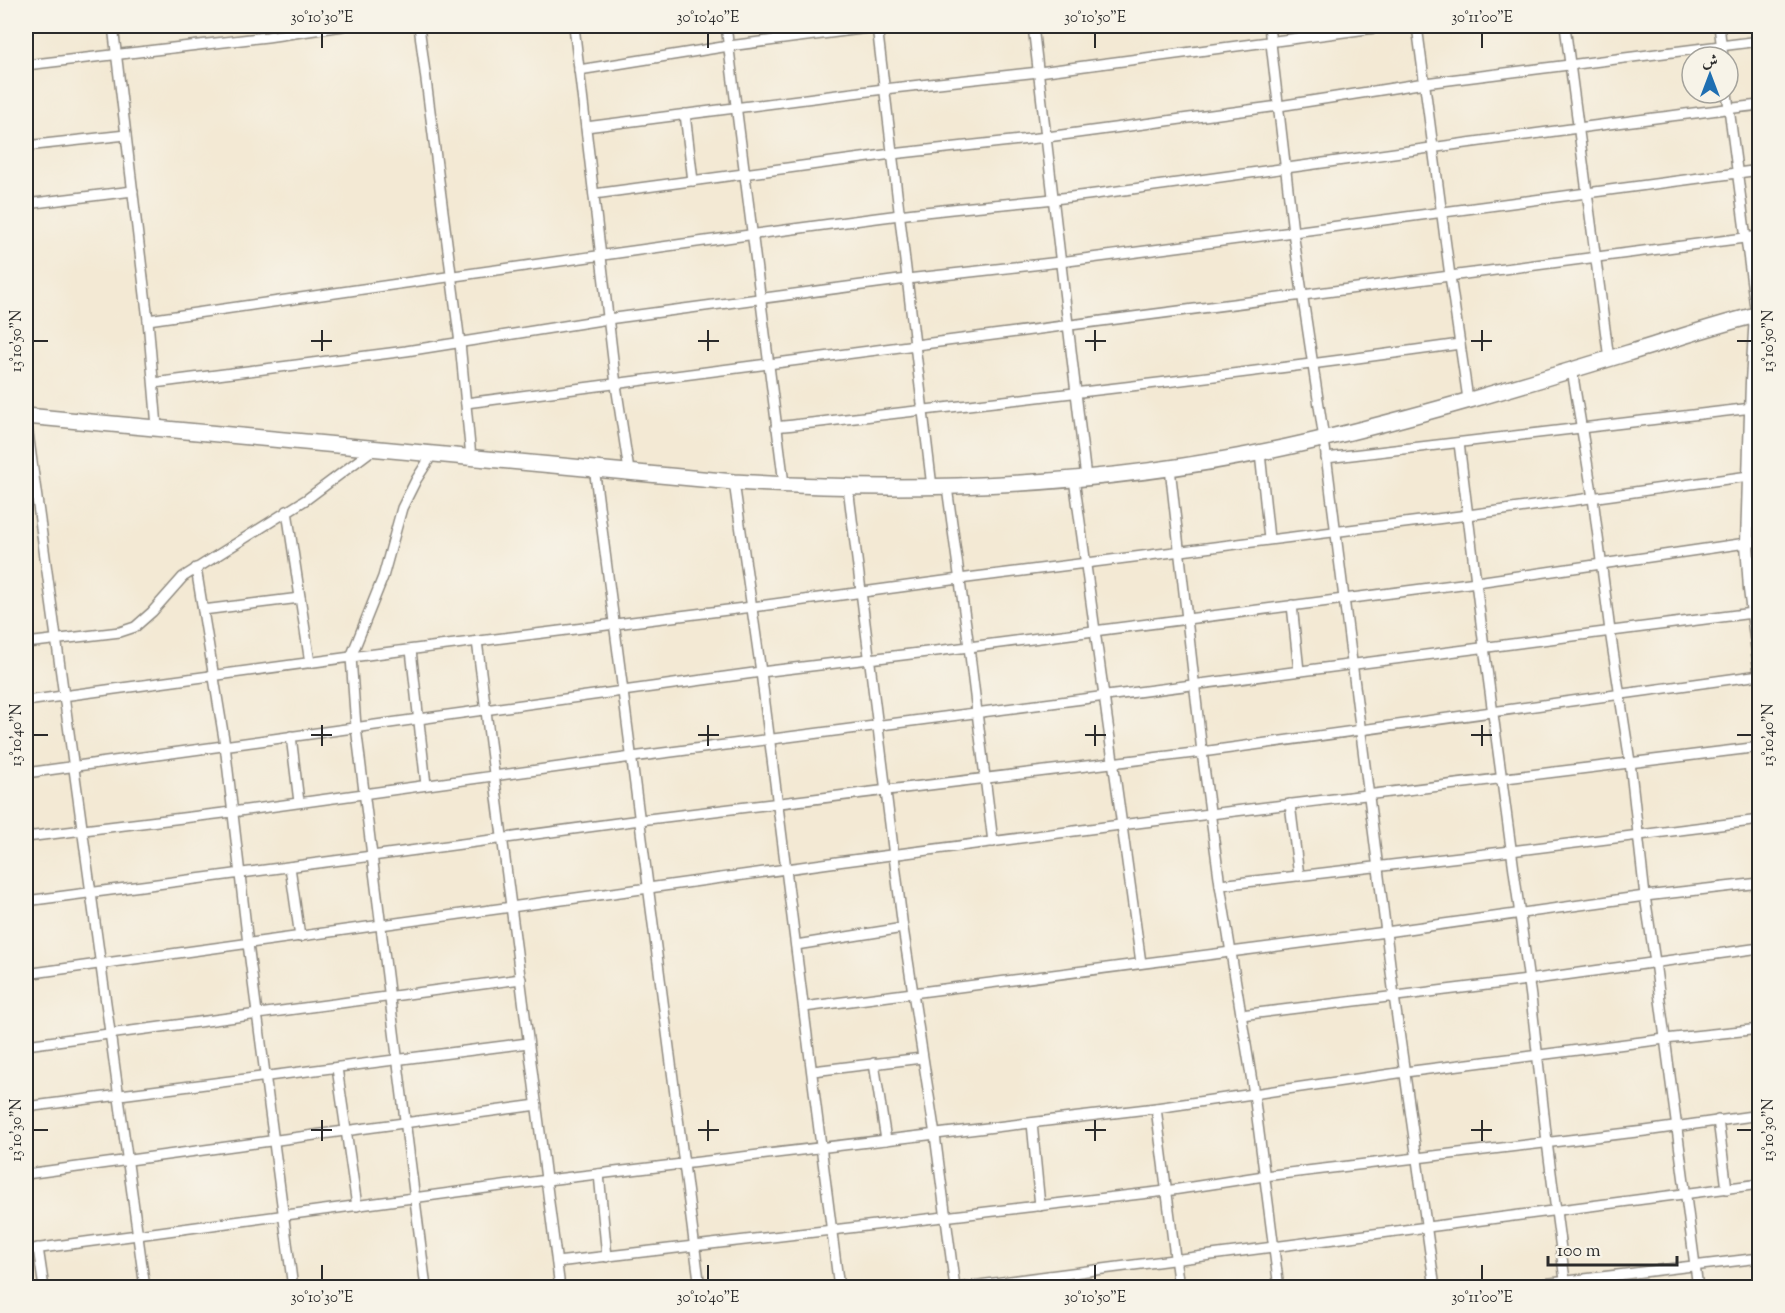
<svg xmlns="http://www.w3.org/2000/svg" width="1785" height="1313" viewBox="0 0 1785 1313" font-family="'Sorts Mill Goudy',Amiri,serif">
  <rect width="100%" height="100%" fill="#f7f3e8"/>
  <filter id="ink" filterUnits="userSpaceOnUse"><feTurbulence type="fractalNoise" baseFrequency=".0167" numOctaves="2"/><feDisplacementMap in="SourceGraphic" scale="12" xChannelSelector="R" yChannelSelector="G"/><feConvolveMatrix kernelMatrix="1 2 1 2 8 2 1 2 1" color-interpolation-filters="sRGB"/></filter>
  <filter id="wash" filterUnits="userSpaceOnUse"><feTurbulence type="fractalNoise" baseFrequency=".008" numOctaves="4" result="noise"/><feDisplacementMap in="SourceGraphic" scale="24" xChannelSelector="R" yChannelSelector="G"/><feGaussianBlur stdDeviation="1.35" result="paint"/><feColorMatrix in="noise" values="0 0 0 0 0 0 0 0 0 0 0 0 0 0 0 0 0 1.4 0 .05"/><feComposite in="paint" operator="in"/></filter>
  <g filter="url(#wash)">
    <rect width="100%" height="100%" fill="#f3e9d4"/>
  </g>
  <g filter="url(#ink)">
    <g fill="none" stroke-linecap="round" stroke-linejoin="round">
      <defs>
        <g id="minor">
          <polyline points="113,26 148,320 157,427"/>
          <polyline points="419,26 460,343 471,457"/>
          <polyline points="574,26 616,385 629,471"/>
          <polyline points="726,26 784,484"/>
          <polyline points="877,26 932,487"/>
          <polyline points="1033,26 1086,478"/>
          <polyline points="1269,26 1293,232 1324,439 1394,996 1435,1288"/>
          <polyline points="1417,26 1450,276 1468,399"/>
          <polyline points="1565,26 1609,359"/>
          <polyline points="1719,26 1723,57"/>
          <polyline points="26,65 267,37 343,26"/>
          <polyline points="579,70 729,46 884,26"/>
          <polyline points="1727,93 1756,315"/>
          <polyline points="685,114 693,181"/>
          <polyline points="586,127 884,89 1039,72 1390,26"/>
          <polyline points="26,146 126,135"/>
          <polyline points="594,194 892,154 1047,137 1279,106 1425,83 1760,41"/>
          <polyline points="26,204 133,191"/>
          <path d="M148 320C396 284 644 248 892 216 960 207 1028 203 1095 194 1317 165 1538 131 1760 105"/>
          <polyline points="1572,370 1593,498 1610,631 1630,762 1645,896 1655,962 1698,1288"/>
          <polyline points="154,383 406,351 608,319 907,279 1060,262 1293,232 1760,170"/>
          <polyline points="466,403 1760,236"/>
          <polyline points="26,418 145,1288"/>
          <path d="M776 427C1004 401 1232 376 1460 344"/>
          <polyline points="1459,443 1484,647 1531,997 1547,1142 1566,1288"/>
          <polyline points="1260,453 1269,539"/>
          <polyline points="1326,458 1752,408"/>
          <polyline points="594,467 700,1288"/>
          <polyline points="1170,468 1202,752 1220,885 1254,1094 1279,1288"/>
          <polyline points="1074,479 1141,963"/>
          <polyline points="734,482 761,672 839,1288"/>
          <polyline points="848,487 903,928 935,1135 955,1288"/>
          <polyline points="947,487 969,647 993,842"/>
          <polyline points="287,511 310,663"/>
          <polyline points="196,568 225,745 248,944 293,1288"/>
          <polyline points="1292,605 1299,671"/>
          <polyline points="203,610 300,598"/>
          <polyline points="477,641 560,1288"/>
          <polyline points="26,643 120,632 135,627 152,612 183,577 307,499 375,448"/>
          <polyline points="411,650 426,785"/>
          <polyline points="26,701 351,657 752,607 959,579 1468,515 1749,476"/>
          <polyline points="291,736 299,802"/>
          <polyline points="26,773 761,672 969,647 1477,582 1760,541"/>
          <polyline points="1290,804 1299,876"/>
          <polyline points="26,837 232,812 632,757 1760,612"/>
          <polyline points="290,867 300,937"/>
          <polyline points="1220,885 1511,851 1760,820"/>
          <polyline points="26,901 372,856 640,820 1202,752 1760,675"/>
          <polyline points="796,945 903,928"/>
          <polyline points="26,974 837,862 1120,825 1760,747"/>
          <polyline points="804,1007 1386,932 1645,896 1760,883"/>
          <polyline points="1241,1015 1528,980 1760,948"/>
          <polyline points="26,1045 521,979"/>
          <polyline points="874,1063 886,1140"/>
          <polyline points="337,1068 357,1206"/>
          <polyline points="813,1071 922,1058"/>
          <polyline points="26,1107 528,1043"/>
          <polyline points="1156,1108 1179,1288"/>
          <polyline points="1718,1120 1727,1189"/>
          <polyline points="1032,1123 1040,1206"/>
          <polyline points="26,1174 537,1105"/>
          <polyline points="599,1174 607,1257"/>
          <polyline points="38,1248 44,1288"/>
          <polyline points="26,1250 547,1180 1156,1108 1405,1072 1665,1039 1760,1029"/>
          <polyline points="557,1262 1166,1191 1264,1176 1645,1131 1760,1115"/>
          <polyline points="1049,1276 1050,1288"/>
          <polyline points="426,1288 356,727 351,657 383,577 402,508 416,480 433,453"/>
          <polyline points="956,1288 1760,1184"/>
          <polyline points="1508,1288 1760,1258"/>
        </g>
        <polyline id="tertiary" points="1756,315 1752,382 1747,543 1750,589 1760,669"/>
        <path id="primary" d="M26 416 734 482C927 494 1121 486 1309 442 1417 417 1523 385 1628 353 1672 340 1715 325 1760 314"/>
      </defs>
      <use href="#minor" stroke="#8f8a80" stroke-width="12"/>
      <use href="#tertiary" stroke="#8f8a80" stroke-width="15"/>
      <use href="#primary" stroke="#8f8a80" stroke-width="18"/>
      <use href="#minor" stroke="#fff" stroke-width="9"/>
      <use href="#tertiary" stroke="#fff" stroke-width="12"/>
      <use href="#primary" stroke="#fff" stroke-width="15"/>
    </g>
  </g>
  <path fill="none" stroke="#2b2b2b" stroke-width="2" d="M322 33V48M708 33V48M1095 33V48M1482 33V48M322 330V351M708 330V351M1095 330V351M1482 330V351M33 341H48M311 341H332M698 341H719M1085 341H1106M1471 341H1492M1737 341H1752M322 725V746M708 725V746M1095 725V746M1482 725V746M33 735H48M311 735H332M698 735H719M1085 735H1106M1471 735H1492M1737 735H1752M322 1120V1141M708 1120V1141M1095 1120V1141M1482 1120V1141M33 1130H48M311 1130H332M698 1130H719M1085 1130H1106M1471 1130H1492M1737 1130H1752M322 1265V1280M708 1265V1280M1095 1265V1280M1482 1265V1280"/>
  <rect width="1785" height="1313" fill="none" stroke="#f7f3e8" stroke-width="66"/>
  <g transform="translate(1710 75)"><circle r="28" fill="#f7f3e8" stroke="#a5a39c" stroke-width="1.5"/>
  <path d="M0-4.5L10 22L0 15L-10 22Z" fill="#1f6fb2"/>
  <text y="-9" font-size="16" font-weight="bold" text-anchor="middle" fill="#2b2b2b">ش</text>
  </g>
  <path d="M1548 1256v9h129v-9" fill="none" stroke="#2b2b2b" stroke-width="3"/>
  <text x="1557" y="1256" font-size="18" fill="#2b2b2b" stroke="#f7f3e8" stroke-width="4.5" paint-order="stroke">100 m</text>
  <rect x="33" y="33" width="1719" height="1247" fill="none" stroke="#2b2b2b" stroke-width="2"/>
  <g font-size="15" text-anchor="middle" fill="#2b2b2b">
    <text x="322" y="22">30°10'30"E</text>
    <text x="708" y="22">30°10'40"E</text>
    <text x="1095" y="22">30°10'50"E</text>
    <text x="1482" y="22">30°11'00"E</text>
    <text transform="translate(16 341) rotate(-90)" y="5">13°10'50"N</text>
    <text transform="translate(1768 341) rotate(-90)" y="5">13°10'50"N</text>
    <text transform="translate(16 735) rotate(-90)" y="5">13°10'40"N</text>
    <text transform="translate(1768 735) rotate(-90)" y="5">13°10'40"N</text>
    <text transform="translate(16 1130) rotate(-90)" y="5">13°10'30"N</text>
    <text transform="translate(1768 1130) rotate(-90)" y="5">13°10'30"N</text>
    <text x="322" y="1302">30°10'30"E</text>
    <text x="708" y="1302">30°10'40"E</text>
    <text x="1095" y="1302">30°10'50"E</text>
    <text x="1482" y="1302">30°11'00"E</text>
  </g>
</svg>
